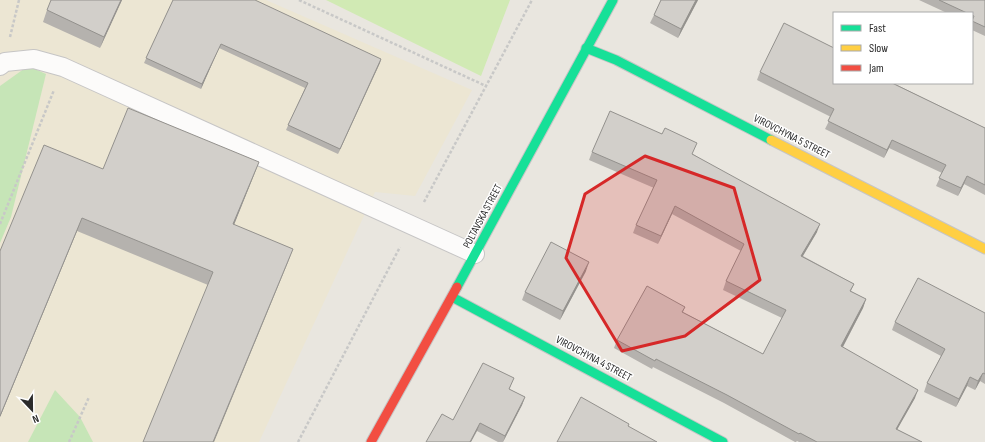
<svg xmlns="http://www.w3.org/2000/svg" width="985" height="442" viewBox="0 0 985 442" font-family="'Sofia Sans Condensed',sans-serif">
  <rect width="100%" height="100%" fill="#e9e6df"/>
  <polygon fill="#ece6d3" points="0,0 266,0 472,90 415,196 375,192 259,442 0,442"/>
  <g fill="#c6e5b7">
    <polygon points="28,66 46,74 11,217 0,243 0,86"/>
    <polygon points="55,390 80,417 93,442 28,442"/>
  </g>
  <polygon fill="#d1eab4" points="326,0 510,0 481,76"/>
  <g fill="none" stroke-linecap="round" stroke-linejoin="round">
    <defs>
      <polyline id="lane" points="0,66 5,62 34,59 63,67 475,254"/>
      <g id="fast">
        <polyline points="586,48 616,60 771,140"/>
        <polyline points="457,287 613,0"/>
        <polyline points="452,297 723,442"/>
      </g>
      <polyline id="slow" points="771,140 985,249"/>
      <polyline id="jam" points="371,442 457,287"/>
    </defs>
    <use href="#lane" stroke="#c6c5c5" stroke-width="20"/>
    <use href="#fast" stroke="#c6c5c5" stroke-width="11"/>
    <use href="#slow" stroke="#c6c5c5" stroke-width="11"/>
    <use href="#jam" stroke="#c6c5c5" stroke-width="11"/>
    <g stroke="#c8c8c7" stroke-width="2.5" stroke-dasharray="3 2" stroke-linecap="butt">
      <polyline points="299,0 486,86"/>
      <polyline points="10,37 19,0"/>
      <polyline points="424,202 532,0"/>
      <polyline points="0,224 54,90"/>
      <polyline points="69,442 89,397"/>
      <polyline points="298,442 400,247"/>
    </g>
    <use href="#lane" stroke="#fcfbfa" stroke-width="18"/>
    <use href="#fast" stroke="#16e098" stroke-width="9"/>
    <use href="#slow" stroke="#ffcf43" stroke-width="9"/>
    <use href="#jam" stroke="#f24e42" stroke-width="9"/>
  </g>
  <g fill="#b5b2ae">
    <polygon points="122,0 100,48 43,22 47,10"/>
    <polygon points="173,0 381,59 338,154 286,130 305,88 219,48 201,89 144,63"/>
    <polygon points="661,0 698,0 678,38 650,23 654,15"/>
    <polygon points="919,0 985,0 985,36 972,30 972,13 947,13"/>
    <polygon points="760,72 893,83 985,128 985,195 964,184 958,196 936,186 942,173 889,148 884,158 825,129 831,117 757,80"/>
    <polygon points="592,152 693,154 817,232 803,256 854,284 851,291 866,299 863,308 843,347 915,398 897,429 922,442 799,442 797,441 796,442 795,442 724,403 653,367 652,369 614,348 617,340 685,307 683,312 763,354 782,318 723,290 726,281 741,251 672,214 658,244 633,233 636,225 654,188 589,160"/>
    <polygon points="259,162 234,225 288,262 208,285 77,231 0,417 0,251 103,169"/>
    <polygon points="586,271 560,320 522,300 525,292"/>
    <polygon points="985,313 985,384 980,381 975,390 967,386 956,407 924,392 927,383 941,356 892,330 895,322"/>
    <polygon points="511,386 509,389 525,397 522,405 503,442 498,442 477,431 453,420"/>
  </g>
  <g fill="#93918d">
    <polygon points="121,0 122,0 100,48 104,37"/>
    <polygon points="696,0 698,0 678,38 681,29"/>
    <polygon points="221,44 219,48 201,89 202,84"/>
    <polygon points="381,59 380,63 338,154 340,149"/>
    <polygon points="892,140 889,148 884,158 887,150"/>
    <polygon points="259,162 254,175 229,237 233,224"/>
    <polygon points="967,176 964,184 958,196 961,188"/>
    <polygon points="675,206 672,214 658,244 661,236"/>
    <polygon points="82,218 77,231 0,417 0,416"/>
    <polygon points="820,224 817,232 798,264 801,256"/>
    <polygon points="293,249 288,262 214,442 213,442"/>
    <polygon points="589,262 586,271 560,320 563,311"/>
    <polygon points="866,299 863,308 839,354 841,346"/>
    <polygon points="983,373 980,381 975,390 978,381"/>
    <polygon points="970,377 967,386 956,407 959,399"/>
    <polygon points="918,390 915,398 893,437 896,429"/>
    <polygon points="525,397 522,405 503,442 505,436"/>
    <polygon points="480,423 477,431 471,442 470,442"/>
  </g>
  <g fill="#d2cfca" stroke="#93918d">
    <polygon points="51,0 121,0 104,37 47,10"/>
    <polygon points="173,0 255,0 381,59 340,149 288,125 308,83 221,44 202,84 146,58"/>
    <polygon points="661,0 696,0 681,29 654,15"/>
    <polygon points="939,0 985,0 985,27 972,21 974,16 972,15 972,13 967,13"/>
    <polygon points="784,23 834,48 834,83 892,83 985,128 985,185 967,176 961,188 939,178 946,165 892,140 887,150 828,121 834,109 760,72"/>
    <polygon points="128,108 259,162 233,224 293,249 213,442 143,442 213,272 82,218 0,416 0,251 44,145 103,169"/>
    <polygon points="610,111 662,134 665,128 697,143 692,154 820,224 801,256 854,284 850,291 866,299 841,346 918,390 896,429 922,442 817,442 800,433 799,434 727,395 656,359 655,361 617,340 647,286 685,307 682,312 763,354 786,310 726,281 744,244 675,206 661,236 636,225 657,180 592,152"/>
    <polygon points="551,242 589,262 563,311 525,292"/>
    <polygon points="918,278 985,313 985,374 983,373 978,381 970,377 959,399 927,383 945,349 895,322"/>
    <polygon points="483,363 514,378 509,389 525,397 505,436 480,423 470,442 426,442 442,414 453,420"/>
    <polygon points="581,397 629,424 628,426 657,442 557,442"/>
  </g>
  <path fill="#d62828" fill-opacity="0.2" stroke="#d62828" stroke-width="3" stroke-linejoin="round" d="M645 156 734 188 760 280 685 336 622 351 566 258 585 194Z"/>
  <g text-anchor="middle" stroke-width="3" stroke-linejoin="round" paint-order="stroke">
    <g font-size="11" fill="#2a2a2a" stroke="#fff">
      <text transform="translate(792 136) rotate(27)" y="4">VIROVCHYNA 5 STREET</text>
      <text transform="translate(482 216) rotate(-62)" y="4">POLTAVSKA STREET</text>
      <text transform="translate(594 358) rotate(28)" y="4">VIROVCHYNA 4 STREET</text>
    </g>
  </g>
  <rect x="833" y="12" width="140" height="72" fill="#ffffff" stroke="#aaaaaa"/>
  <rect x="841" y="25" width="20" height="6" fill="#16e098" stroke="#aaaaaa"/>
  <text x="869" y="32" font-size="12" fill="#2a2a2a">Fast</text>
  <rect x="841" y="45" width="20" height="6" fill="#ffcf43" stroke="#aaaaaa"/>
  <text x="869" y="52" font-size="12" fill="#2a2a2a">Slow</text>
  <rect x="841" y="65" width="20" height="6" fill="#f24e42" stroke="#aaaaaa"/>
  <text x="869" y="72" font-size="12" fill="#2a2a2a">Jam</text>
  <g transform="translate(32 410) rotate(158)" stroke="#ffffff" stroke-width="3" paint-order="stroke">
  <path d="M0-3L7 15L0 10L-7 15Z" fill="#2a2a2a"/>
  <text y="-6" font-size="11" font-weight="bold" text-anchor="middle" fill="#2a2a2a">N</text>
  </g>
</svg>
